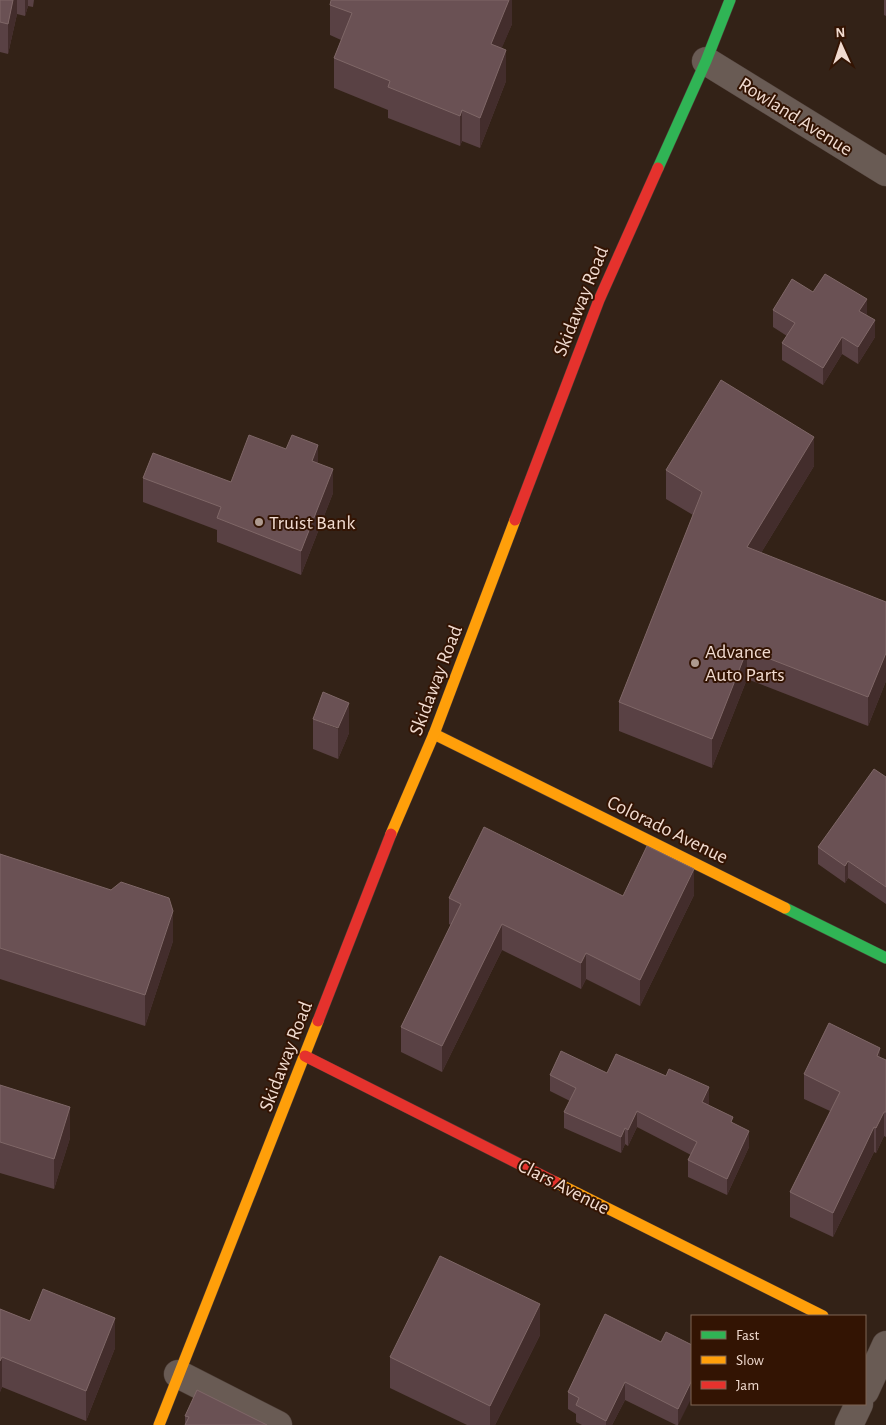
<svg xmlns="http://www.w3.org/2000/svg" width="886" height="1425" viewBox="0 0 886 1425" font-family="'Alegreya Sans',sans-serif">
  <rect width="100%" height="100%" fill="#332217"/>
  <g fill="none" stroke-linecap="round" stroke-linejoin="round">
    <defs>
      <g id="street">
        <polyline points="706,61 886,172"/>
        <polyline points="178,1374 278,1425"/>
        <polyline points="865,1391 886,1345"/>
        <polyline points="849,1425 859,1404"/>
      </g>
      <g id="fast">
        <polyline points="658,168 706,61 730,0"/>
        <polyline points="785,908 886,958"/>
      </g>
      <g id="slow">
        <polyline points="434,734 785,908"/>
        <polyline points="391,834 434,734 515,520"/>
        <polyline points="555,1182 823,1316"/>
        <polyline points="159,1425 318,1021"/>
      </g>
      <g id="jam">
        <polyline points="515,520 599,300 658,168"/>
        <polyline points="318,1021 391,834"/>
        <polyline points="305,1056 555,1182"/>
      </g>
    </defs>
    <use href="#street" stroke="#4d3d36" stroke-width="29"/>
    <use href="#fast" stroke="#4d3d36" stroke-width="12"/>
    <use href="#slow" stroke="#4d3d36" stroke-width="12"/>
    <use href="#jam" stroke="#4d3d36" stroke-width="12"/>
    <use href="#street" stroke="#695b54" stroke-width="28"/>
    <use href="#fast" stroke="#30b455" stroke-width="11"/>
    <use href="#slow" stroke="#ff9f0a" stroke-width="11"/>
    <use href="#jam" stroke="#e5322d" stroke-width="11"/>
  </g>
  <g fill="#594144">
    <polygon points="0,0 34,0 33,7 28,6 25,16 17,14 8,54 0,52"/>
    <polygon points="512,0 512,24 501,49 506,81 480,148 462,141 460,146 388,118 388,110 334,88 334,58 341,40 330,35 330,5"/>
    <polygon points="884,0 886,0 886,16 884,15"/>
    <polygon points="813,292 867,315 875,337 858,364 842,354 823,385 782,360 782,343 787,336 773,327 773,310"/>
    <polygon points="318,463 333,493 301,575 217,542 217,530 143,502 143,478 231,482"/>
    <polygon points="814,466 761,553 886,602 886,681 868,726 747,679 712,768 619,731 619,702 693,515 666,499 666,470"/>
    <polygon points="313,719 349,733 338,759 313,749"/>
    <polygon points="886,777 886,904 848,878 845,883 818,864 818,847"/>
    <polygon points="0,854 173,941 145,1026 0,979"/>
    <polygon points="694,895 640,1006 586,979 581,989 502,950 442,1072 401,1052 401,1027 451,925 449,924 449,898"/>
    <polygon points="880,1058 886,1060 886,1137 884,1136 876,1153 874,1152 833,1237 790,1217 790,1192 830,1111 804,1099 804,1074"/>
    <polygon points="607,1073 709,1104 708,1105 733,1123 749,1147 727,1195 688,1177 688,1160 691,1155 637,1127 628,1146 625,1144 621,1153 564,1128 564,1112 570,1101 550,1091 550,1075"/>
    <polygon points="0,1085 70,1138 54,1189 0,1173"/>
    <polygon points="0,1309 30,1321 115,1348 86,1421 2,1387 0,1392"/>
    <polygon points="540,1335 495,1425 467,1425 390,1388 390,1357"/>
    <polygon points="661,1342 692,1345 678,1425 676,1425 625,1400 612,1425 582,1425 576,1422 576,1414 568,1409 568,1392"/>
    <polygon points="185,1416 267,1425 185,1425"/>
  </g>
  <g fill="#432d2c">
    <polygon points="13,0 17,0 17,14 8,54 8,24"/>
    <polygon points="25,0 28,0 28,6 25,16"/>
    <polygon points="509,0 512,0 512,24 491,74 491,44"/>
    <polygon points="506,50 506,81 480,148 480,118"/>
    <polygon points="462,110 462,141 460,146 460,116"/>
    <polygon points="867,299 867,316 859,311"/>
    <polygon points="875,320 875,337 858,364 858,347"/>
    <polygon points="842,337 842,354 823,385 823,368"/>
    <polygon points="814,437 814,466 747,576 747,547"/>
    <polygon points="318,445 318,469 312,461"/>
    <polygon points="333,469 333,493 301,575 301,551"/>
    <polygon points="747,650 747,679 712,768 712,739"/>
    <polygon points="886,653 886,681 868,726 868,697"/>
    <polygon points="349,703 349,733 338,759 338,728"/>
    <polygon points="848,861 848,878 845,883 845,866"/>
    <polygon points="694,869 694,895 640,1006 640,980"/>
    <polygon points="173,911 173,941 145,1026 145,995"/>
    <polygon points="502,924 502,950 442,1072 442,1046"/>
    <polygon points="586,953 586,979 581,989 581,963"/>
    <polygon points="880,1048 880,1072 877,1056"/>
    <polygon points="709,1087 709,1104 702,1118 702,1102"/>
    <polygon points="70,1107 70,1138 54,1189 54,1159"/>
    <polygon points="637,1111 637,1127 628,1146 628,1130"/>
    <polygon points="884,1112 884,1136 876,1153 876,1128"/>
    <polygon points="874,1127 874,1152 833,1237 833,1213"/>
    <polygon points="625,1128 625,1144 621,1153 621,1137"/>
    <polygon points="749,1131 749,1147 727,1195 727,1179"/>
    <polygon points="540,1304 540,1335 495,1425 490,1425 490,1406"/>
    <polygon points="115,1318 115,1348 86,1421 86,1391"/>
    <polygon points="2,1357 2,1387 0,1392 0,1361"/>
    <polygon points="692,1380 692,1397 678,1425 678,1409"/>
    <polygon points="625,1382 625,1400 612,1425 606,1425 606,1421"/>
  </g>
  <g fill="#6a5154" stroke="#7f6767">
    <polygon points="0,0 13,0 8,24 0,22"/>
    <polygon points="331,0 509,0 491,44 506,50 480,118 462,110 460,116 388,87 390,81 334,58 352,13 330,5"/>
    <polygon points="825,274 867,299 859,311 875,320 858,347 842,337 823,368 782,343 795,323 773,310 792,279 813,292"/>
    <polygon points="721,380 814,437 747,547 886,602 886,653 868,697 747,650 712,739 619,702 702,492 666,470"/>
    <polygon points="249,435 286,449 292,435 318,445 312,461 333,469 301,551 217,518 221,507 143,478 153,453 231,482"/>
    <polygon points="323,692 349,703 338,728 313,719"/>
    <polygon points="874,769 886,777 886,887 848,861 845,866 818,847"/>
    <polygon points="484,827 623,896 647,846 694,869 640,980 586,953 581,963 502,924 442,1046 401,1027 461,904 449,898"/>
    <polygon points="0,854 111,890 121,882 169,898 173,911 145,995 0,948"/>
    <polygon points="829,1023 880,1048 877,1056 886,1060 886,1112 884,1112 876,1128 874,1127 833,1213 790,1192 840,1092 804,1074"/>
    <polygon points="561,1051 607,1073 616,1054 666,1076 669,1069 709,1087 702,1102 733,1117 731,1122 749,1131 727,1179 688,1160 697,1142 637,1111 628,1130 625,1128 621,1137 564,1112 576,1088 550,1075"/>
    <polygon points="0,1085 70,1107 54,1159 0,1142"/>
    <polygon points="440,1256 540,1304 490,1406 390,1357"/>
    <polygon points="43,1289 115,1318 86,1391 2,1357 0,1361 0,1309 30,1321"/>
    <polygon points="605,1314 661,1342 666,1332 692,1345 692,1380 678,1409 625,1382 606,1421 576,1405 579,1398 568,1392"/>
    <polygon points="197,1390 267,1425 185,1425 189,1417 185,1416"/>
  </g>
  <g fill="#ae9a8f" stroke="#331403" stroke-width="2">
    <circle cx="259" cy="522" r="5"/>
    <circle cx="695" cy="663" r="5"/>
  </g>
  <g text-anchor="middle" stroke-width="4" stroke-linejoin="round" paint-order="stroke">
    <g font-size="20" fill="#f1dbd0" stroke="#331403">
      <text transform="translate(796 116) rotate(32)" y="7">Rowland Avenue</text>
      <text transform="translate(580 301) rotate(-68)" y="7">Skidaway Road</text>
      <text transform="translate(435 680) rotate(-69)" y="7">Skidaway Road</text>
      <text transform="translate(668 829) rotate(26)" y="7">Colorado Avenue</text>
      <text transform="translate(285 1056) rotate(-69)" y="7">Skidaway Road</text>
      <text transform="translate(564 1186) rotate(27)" y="7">Clars Avenue</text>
    </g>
    <g font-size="20" fill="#f1dbd0" stroke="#331403" text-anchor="start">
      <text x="269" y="529">Truist Bank</text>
      <text x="705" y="658">Advance<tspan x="705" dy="23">Auto Parts</tspan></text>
    </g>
  </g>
  <rect x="691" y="1315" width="175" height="90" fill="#331403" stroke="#7f6455"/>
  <rect x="701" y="1331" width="25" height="8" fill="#30b455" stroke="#7f6455"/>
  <text x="736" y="1340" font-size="15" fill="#f1dbd0">Fast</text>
  <rect x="701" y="1356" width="25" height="8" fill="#ff9f0a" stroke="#7f6455"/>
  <text x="736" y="1365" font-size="15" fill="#f1dbd0">Slow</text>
  <rect x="701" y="1381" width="25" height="8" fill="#e5322d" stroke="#7f6455"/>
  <text x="736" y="1390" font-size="15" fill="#f1dbd0">Jam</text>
  <g transform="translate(841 45) rotate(357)" stroke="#331403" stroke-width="4" paint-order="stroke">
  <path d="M0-4L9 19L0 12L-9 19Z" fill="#f1dbd0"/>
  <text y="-8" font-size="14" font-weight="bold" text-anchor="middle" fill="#f1dbd0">N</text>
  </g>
</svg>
